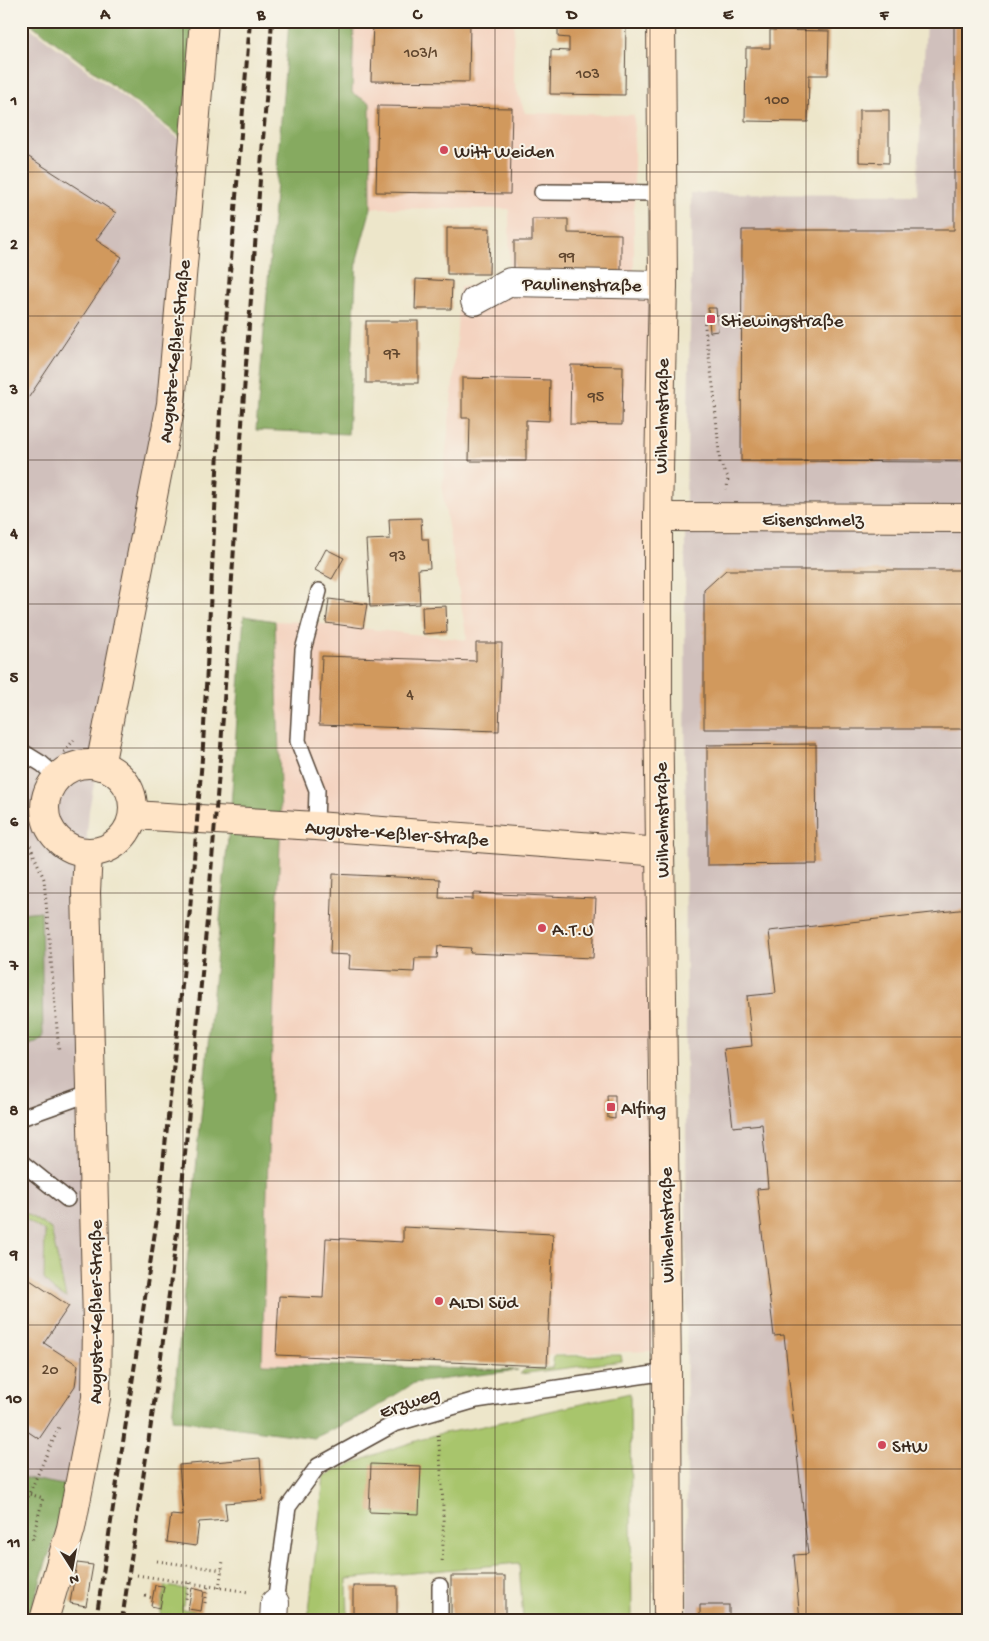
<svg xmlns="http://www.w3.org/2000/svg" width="989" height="1641" viewBox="0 0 989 1641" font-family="'Gochi Hand',sans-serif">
  <rect width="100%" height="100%" fill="#f7f3e8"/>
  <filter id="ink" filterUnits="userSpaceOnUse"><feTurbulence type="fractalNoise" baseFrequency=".02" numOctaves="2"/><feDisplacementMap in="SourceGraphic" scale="10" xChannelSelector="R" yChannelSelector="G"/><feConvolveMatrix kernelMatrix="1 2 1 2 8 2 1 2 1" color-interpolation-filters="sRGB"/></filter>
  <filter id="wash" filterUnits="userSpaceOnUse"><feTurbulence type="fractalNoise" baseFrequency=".0096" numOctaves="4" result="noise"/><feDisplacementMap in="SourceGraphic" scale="20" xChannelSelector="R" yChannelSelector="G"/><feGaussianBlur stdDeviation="1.12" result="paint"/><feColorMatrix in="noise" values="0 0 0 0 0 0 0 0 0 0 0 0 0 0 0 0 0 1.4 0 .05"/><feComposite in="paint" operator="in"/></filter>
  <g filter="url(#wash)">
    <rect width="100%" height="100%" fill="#ede6ca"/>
    <g fill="#f4d3c0">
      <polygon points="354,21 514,21 513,79 525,113 634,115 634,283 655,284 654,847 281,818 275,621 306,622 467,640 442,490 454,373 460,287 510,282 509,209 371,208 370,103 352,94"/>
      <polygon points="280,832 650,861 652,1351 262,1364 269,1122"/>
    </g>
    <g fill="#d0c0bc">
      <polygon points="21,21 185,143 167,405 89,810 81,910 92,1396 74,1487 21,1477"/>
      <polygon points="926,21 968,21 968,1620 687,1620 685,535 691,287 691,193 917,194"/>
    </g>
    <g fill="#a8c56c" stroke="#727845">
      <polygon points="21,1210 51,1229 66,1298 54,1291 44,1279 45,1232 21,1216"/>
      <polygon points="621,1355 622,1361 520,1374 524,1370 552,1368 554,1356"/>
      <polygon points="630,1393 632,1620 523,1620 519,1563 347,1579 348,1620 308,1620 324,1476 379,1453 438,1434 479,1427"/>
      <polygon points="165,1586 186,1589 182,1609 200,1612 199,1620 160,1615"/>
    </g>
    <g fill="#86aa60" stroke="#606a3f">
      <polygon points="27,21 196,21 184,139"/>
      <polygon points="289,21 354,21 352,93 370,103 371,208 357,259 348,434 256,430"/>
      <polygon points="244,616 275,621 281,818 269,1122 262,1364 518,1370 414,1383 365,1414 314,1438 172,1419 231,806"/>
      <polygon points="41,911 43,1038 21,1050 21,913"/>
      <polygon points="21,1477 74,1487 45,1565 29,1620 21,1620"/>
    </g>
    <g id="blocks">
      <g fill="#d1995d">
        <polygon points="373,21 470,21 469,82 371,81"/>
        <polygon points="558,21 626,21 625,95 550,94 551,50 569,51 569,38 558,37"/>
        <polygon points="954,21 968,21 968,462 741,461 742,230 954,230"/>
        <polygon points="770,30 829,31 828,75 809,75 808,122 745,121 746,48 770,48"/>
        <polygon points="378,106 512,108 510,194 376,192"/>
        <polygon points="859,110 889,110 889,163 859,162"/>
        <polygon points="21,152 116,213 96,240 122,257 21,409"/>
        <polygon points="532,219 568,219 568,233 621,234 621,277 514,270 514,241 532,241"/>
        <polygon points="447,228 490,228 489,274 447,274"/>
        <polygon points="416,279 452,281 451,309 415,309"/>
        <polygon points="708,308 716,308 718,331 710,332"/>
        <rect x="366" y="321" width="52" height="62"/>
        <polygon points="571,365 623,366 622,425 570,424"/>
        <polygon points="462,378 550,380 549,421 526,420 526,461 469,461 470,418 462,418"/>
        <polygon points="421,518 422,539 428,539 430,568 418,569 420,604 370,607 366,540 390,539 389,519"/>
        <polygon points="326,549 344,558 332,579 315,570"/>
        <polygon points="726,570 968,570 968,729 704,729 704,590"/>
        <polygon points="329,599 367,604 363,628 326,623"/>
        <polygon points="446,606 447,632 423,634 422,607"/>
        <polygon points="476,643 502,643 499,731 319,725 322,656 476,661"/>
        <polygon points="816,744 817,864 707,865 707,745"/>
        <polygon points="333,874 440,879 439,898 473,899 473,893 596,898 593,958 470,953 471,948 438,946 437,958 415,958 414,972 349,969 350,955 330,954"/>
        <polygon points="968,909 968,1620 800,1620 794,1555 808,1554 784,1335 774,1336 757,1189 768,1188 762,1124 733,1127 724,1049 752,1046 747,996 776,993 769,931"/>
        <polygon points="607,1095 615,1095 615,1119 608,1118"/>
        <polygon points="403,1227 553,1234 547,1366 276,1355 279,1296 323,1298 326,1238 403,1242"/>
        <polygon points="21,1274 69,1306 44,1343 78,1365 75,1386 39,1439 21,1427"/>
        <polygon points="260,1458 263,1500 225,1503 227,1520 199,1522 196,1546 167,1542 171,1515 183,1516 179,1465"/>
        <polygon points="371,1464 421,1466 419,1514 369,1512"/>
        <polygon points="77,1563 93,1565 86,1606 70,1603"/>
        <rect x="451" y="1576" width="54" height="44"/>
        <polygon points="155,1585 164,1586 160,1608 151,1606"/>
        <rect x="353" y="1586" width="44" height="34"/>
        <polygon points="192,1588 204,1591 201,1611 188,1609"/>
        <rect x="700" y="1605" width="29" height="15"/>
      </g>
    </g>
  </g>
  <g filter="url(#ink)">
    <use href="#blocks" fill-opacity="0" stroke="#564638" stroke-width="1"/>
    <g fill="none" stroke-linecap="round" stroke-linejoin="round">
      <defs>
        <g id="lane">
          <polyline points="542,192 663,193"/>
          <polyline points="21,751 42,764 57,777"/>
          <polyline points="316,826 317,790 298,741 303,650 319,591"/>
          <polyline points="21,1118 91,1093"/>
          <polyline points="21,1162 67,1199"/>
          <polyline points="440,1586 440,1620"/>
          <polyline points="275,1603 288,1507 318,1466 394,1424 476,1400 667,1372"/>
        </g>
        <g id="street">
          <polyline points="475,301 510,282 663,285"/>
          <polyline points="274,1620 275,1603"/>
        </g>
        <g id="secondary">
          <polyline points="661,21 663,285 658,517 658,697 667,1372 668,1620"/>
          <polyline points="658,517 968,518"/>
          <circle cx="89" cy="808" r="44"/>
          <polyline points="100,766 171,404 204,21"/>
          <polyline points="133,815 316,826 661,852"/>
          <polyline points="44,1620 71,1528 96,1398 97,1323 86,892 88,852"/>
        </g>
      </defs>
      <use href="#lane" stroke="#564638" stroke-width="18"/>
      <use href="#street" stroke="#564638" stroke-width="30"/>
      <use href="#secondary" stroke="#564638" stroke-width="30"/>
      <g stroke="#564638" stroke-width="3" stroke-dasharray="1 4" stroke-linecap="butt">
        <polyline points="711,319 704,320 714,393 720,463 728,477 727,490"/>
        <polyline points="64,752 74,740"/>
        <polyline points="21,797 26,781"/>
        <polyline points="21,807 26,836 44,879 59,1052"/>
        <path d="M438 1435C442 1478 445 1520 442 1563"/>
        <polyline points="21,1498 29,1494 43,1498 32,1541"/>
        <polyline points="21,1521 29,1494 59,1427"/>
        <polyline points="157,1561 222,1570"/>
        <polyline points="137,1575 249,1592"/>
        <polyline points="189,1583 186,1599 190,1599"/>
        <polyline points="219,1588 223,1561"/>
        <polyline points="145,1596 153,1598"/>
        <polyline points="205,1603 208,1586"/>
      </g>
      <use href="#lane" stroke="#fff" stroke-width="15"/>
      <use href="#street" stroke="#fff" stroke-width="28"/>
      <use href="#secondary" stroke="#ffe4c6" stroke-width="28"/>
      <g stroke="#3b2a1e" stroke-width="4" stroke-dasharray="8 4" stroke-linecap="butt">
        <polyline points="96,1620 158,1212 190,910 203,746 222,373 250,21"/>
        <polyline points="122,1620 161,1356 179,1217 208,910 221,747 245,378 272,21"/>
      </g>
    </g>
  </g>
  <path fill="none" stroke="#3b2a1e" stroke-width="1" stroke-opacity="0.55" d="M183 21V1620M339 21V1620M495 21V1620M650 21V1620M806 21V1620M21 172H968M21 316H968M21 460H968M21 604H968M21 748H968M21 893H968M21 1037H968M21 1181H968M21 1325H968M21 1469H968"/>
  <g fill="#d1495b" stroke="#f7f3e8" stroke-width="2">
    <circle cx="444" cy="150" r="5"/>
    <rect x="706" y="314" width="10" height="10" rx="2.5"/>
    <circle cx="542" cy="928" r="5"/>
    <rect x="606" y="1102" width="10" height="10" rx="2.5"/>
    <circle cx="439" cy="1301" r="5"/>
    <circle cx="882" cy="1445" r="5"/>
  </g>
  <g text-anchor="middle" stroke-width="4" stroke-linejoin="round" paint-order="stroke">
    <g font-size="16" fill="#60462e">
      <text x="421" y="57">103/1</text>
      <text x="588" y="78">103</text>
      <text x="777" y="104">100</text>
      <text x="567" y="261">99</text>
      <text x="392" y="358">97</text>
      <text x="596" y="401">95</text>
      <text x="398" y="560">93</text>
      <text x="410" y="699">4</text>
      <text x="50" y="1374">20</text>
    </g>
    <g font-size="19" fill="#3b2a1e" stroke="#f7f3e8" text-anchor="start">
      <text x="454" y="157">Witt Weiden</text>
      <text x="721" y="326">Stiewingstraße</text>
      <text x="552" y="935">A.T.U</text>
      <text x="621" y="1114">Alfing</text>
      <text x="449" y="1308">ALDI Süd</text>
      <text x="892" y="1452">SHW</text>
    </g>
    <g font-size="19" fill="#3b2a1e" stroke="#f7f3e8">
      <text transform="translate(582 283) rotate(1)" y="7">Paulinenstraße</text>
      <text transform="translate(173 351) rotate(-84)" y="7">Auguste-Keßler-Straße</text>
      <text transform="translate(660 416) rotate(-89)" y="7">Wilhelmstraße</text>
      <text x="813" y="525">Eisenschmelz</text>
      <text transform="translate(660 820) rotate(-91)" y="7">Wilhelmstraße</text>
      <text transform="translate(397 832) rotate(4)" y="7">Auguste-Keßler-Straße</text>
      <text transform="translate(665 1225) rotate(-91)" y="7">Wilhelmstraße</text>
      <text transform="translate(94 1312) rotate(-90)" y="7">Auguste-Keßler-Straße</text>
      <text transform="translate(409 1401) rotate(-19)" y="7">Erzweg</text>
    </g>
  </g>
  <rect width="989" height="1641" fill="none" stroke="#f7f3e8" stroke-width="55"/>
  <g transform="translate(72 1568) rotate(169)" stroke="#f7f3e8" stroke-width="4" paint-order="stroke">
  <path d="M0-4L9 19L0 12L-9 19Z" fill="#3b2a1e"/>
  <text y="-8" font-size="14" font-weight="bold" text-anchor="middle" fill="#3b2a1e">N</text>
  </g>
  <rect x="28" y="28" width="934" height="1586" fill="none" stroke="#3b2a1e" stroke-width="2"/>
  <g font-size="16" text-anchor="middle" font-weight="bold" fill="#3b2a1e">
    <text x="105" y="19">A</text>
    <text x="261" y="19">B</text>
    <text x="417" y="19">C</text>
    <text x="572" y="19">D</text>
    <text x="728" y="19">E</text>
    <text x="884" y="19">F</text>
    <text x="14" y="105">1</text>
    <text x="14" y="249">2</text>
    <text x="14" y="394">3</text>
    <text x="14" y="538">4</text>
    <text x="14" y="682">5</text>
    <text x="14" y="826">6</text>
    <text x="14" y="970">7</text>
    <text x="14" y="1115">8</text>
    <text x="14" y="1259">9</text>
    <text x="14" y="1403">10</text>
    <text x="14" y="1547">11</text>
  </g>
</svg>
